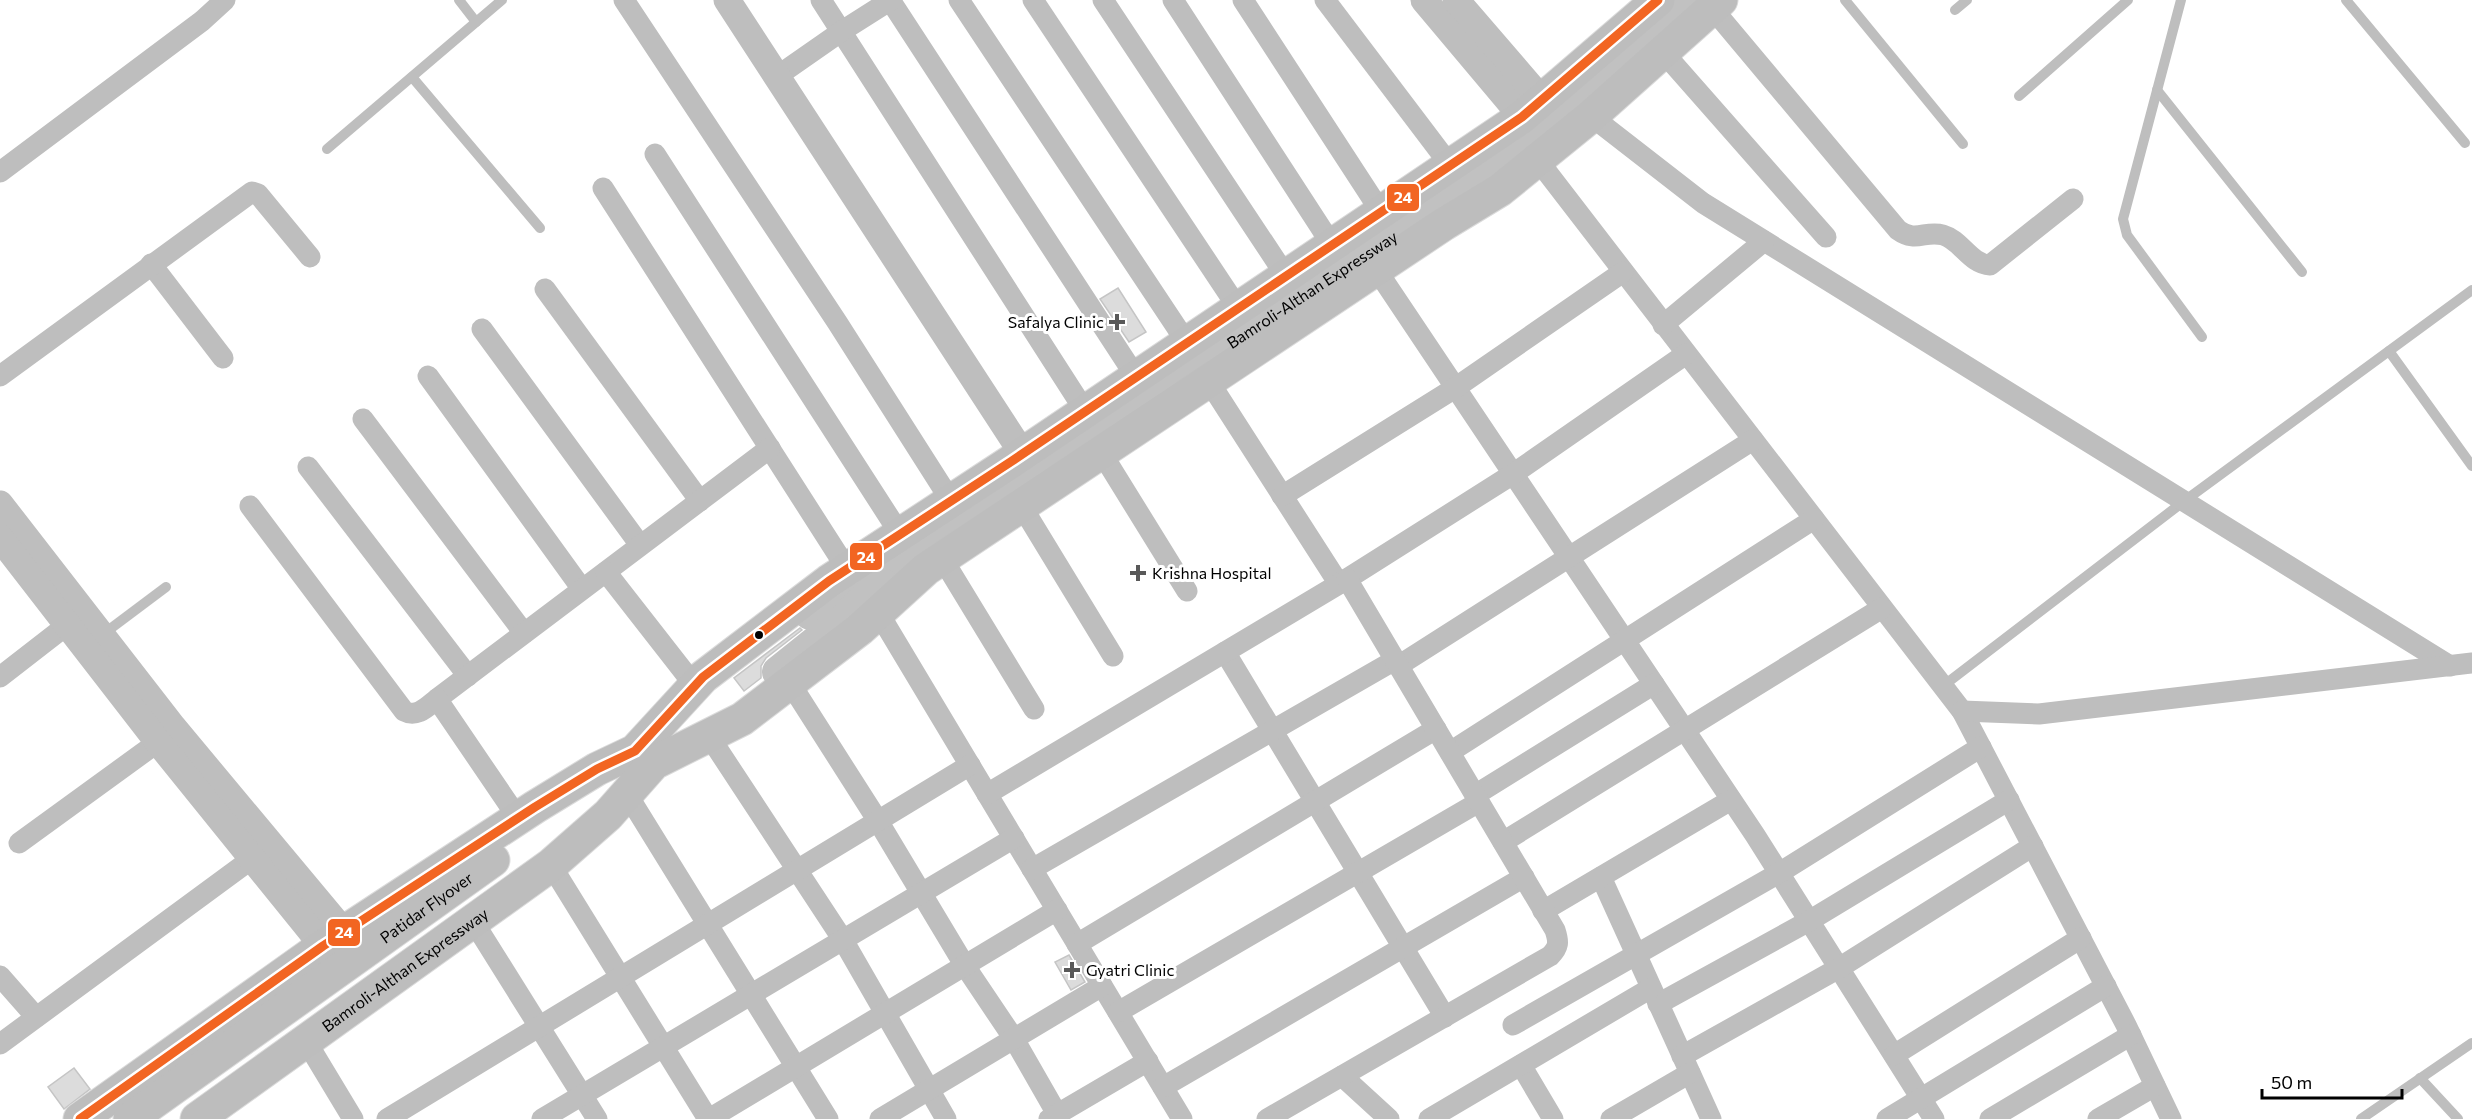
<svg xmlns="http://www.w3.org/2000/svg" width="2472" height="1119" viewBox="0 0 2472 1119" font-family="Commissioner,sans-serif">
  <rect width="100%" height="100%" fill="#fff"/>
  <g fill="#dcdcdc" stroke="#c5c5c5" stroke-width="1.5">
    <polygon points="1118,288 1146,332 1129,342 1100,299"/>
    <polygon points="800,628 802,630 766,658 761,666 761,678 744,691 734,678"/>
    <polygon points="1069,955 1085,982 1071,990 1055,962"/>
    <polygon points="74,1068 90,1089 64,1109 48,1087"/>
  </g>
  <g fill="none" stroke-linecap="round" stroke-linejoin="round">
    <defs>
      <g id="primary">
        <polyline points="80,1119 323,946 535,807 597,769 635,751 703,677 829,581 1012,461 1522,117 1658,0"/>
        <path id="s2" d="M130 1119 493 860"/>
        <path id="s3" d="M197 1119 551 865 608 815 654 763 742 719 860 629 926 569 1444 224 1500 190 1590 117 1721 0"/>
      </g>
    </defs>
    <use href="#primary" stroke="#dbdbdb" stroke-width="35"/>
    <g stroke="#bebebe" stroke-width="10">
      <polyline points="459,0 476,22"/>
      <polyline points="1845,0 1963,144"/>
      <polyline points="2181,0 2123,219 2127,235 2202,337"/>
      <polyline points="2346,0 2465,143"/>
      <polyline points="1955,10 1967,0"/>
      <polyline points="412,77 540,228"/>
      <polyline points="2157,90 2302,272"/>
      <polyline points="2019,96 2128,0"/>
      <polyline points="327,149 502,0"/>
      <polyline points="2389,351 2472,466"/>
      <polyline points="102,635 166,587"/>
      <polyline points="1943,686 2183,502 2472,290"/>
      <polyline points="2420,1078 2458,1119"/>
      <polyline points="2361,1119 2472,1043"/>
    </g>
    <g stroke="#bebebe" stroke-width="21">
      <polyline points="624,0 837,322 951,501"/>
      <polyline points="821,0 1085,411"/>
      <polyline points="890,0 1136,377"/>
      <polyline points="959,0 1187,343"/>
      <polyline points="1033,0 1238,308"/>
      <polyline points="1103,0 1286,276"/>
      <polyline points="1173,0 1332,245"/>
      <polyline points="1243,0 1381,212"/>
      <polyline points="1325,0 1450,165"/>
      <path d="M1712 8 1898 230C1916 243 1925 230 1943 235 1961 240 1970 264 1990 265L2073 199"/>
      <polyline points="1663,52 1826,237"/>
      <polyline points="776,77 842,31 891,0"/>
      <polyline points="1582,109 1703,203 2450,666"/>
      <polyline points="1530,150 1962,711 2126,1025 2171,1119"/>
      <polyline points="655,154 900,534"/>
      <polyline points="0,172 202,21 225,0"/>
      <polyline points="603,188 847,569"/>
      <polyline points="151,264 223,358"/>
      <polyline points="1376,269 1755,835 1934,1119"/>
      <polyline points="545,289 700,501"/>
      <polyline points="1663,325 1764,241"/>
      <polyline points="482,329 640,545"/>
      <polyline points="0,376 252,192 258,194 310,257"/>
      <polyline points="428,376 582,589"/>
      <polyline points="1208,380 1339,584"/>
      <polyline points="363,419 524,633"/>
      <polyline points="1101,452 1187,591"/>
      <polyline points="308,467 468,676"/>
      <polyline points="1282,496 1455,388 1623,272"/>
      <polyline points="1021,505 1113,656"/>
      <path d="M250 506 404 711C417 718 427 707 437 699L770 448"/>
      <polyline points="942,558 1034,709"/>
      <polyline points="606,572 695,686"/>
      <polyline points="878,612 1182,1119"/>
      <polyline points="1225,652 1445,1017"/>
      <polyline points="1398,666 1753,440"/>
      <polyline points="0,677 67,625"/>
      <polyline points="790,683 878,821 965,966 1014,1039 1057,1114"/>
      <polyline points="437,699 518,818"/>
      <polyline points="1962,711 2039,714 2472,663"/>
      <polyline points="709,736 843,940 946,1119"/>
      <polyline points="1450,752 1814,519"/>
      <polyline points="627,794 828,1119"/>
      <polyline points="987,794 1339,584 1513,474 1686,354"/>
      <polyline points="1475,795 1654,684"/>
      <polyline points="1503,842 1882,608"/>
      <polyline points="19,843 158,742"/>
      <polyline points="551,865 708,1119"/>
      <polyline points="1032,869 1395,660"/>
      <polyline points="1601,877 1711,1119"/>
      <polyline points="1543,911 1731,800"/>
      <polyline points="473,921 597,1119"/>
      <polyline points="1077,944 1436,729"/>
      <polyline points="0,976 36,1017"/>
      <polyline points="1658,1004 1809,921 2009,800"/>
      <polyline points="1118,1012 1479,802"/>
      <polyline points="1513,1025 1779,873 1981,747"/>
      <polyline points="306,1041 353,1119"/>
      <polyline points="0,1044 253,858"/>
      <polyline points="1894,1055 2081,938"/>
      <polyline points="1682,1056 1839,968 2033,846"/>
      <polyline points="1521,1065 1553,1119"/>
      <polyline points="1342,1076 1389,1119"/>
      <polyline points="1163,1087 1524,877"/>
      <polyline points="387,1119 970,765"/>
      <polyline points="542,1119 1014,838"/>
      <polyline points="709,1119 1057,910"/>
      <polyline points="880,1119 1102,986"/>
      <polyline points="1049,1119 1148,1061"/>
      <path d="M1267 1119 1550 956C1559 947 1559 942 1555 930L1347 579"/>
      <polyline points="1429,1119 1651,988"/>
      <polyline points="1611,1119 1690,1073"/>
      <polyline points="1887,1119 2106,986"/>
      <polyline points="1990,1119 2131,1035"/>
      <polyline points="2098,1119 2155,1086"/>
    </g>
    <g stroke="#bebebe" stroke-width="27">
      <polyline points="727,0 1034,471"/>
      <polyline points="1424,0 1535,132"/>
      <polyline points="1456,0 1555,115"/>
      <polyline points="0,504 173,727 344,932"/>
      <polyline points="0,538 158,742 323,946"/>
    </g>
    <g stroke="#c1c1c1" stroke-width="32">
      <path id="s1" d="M810 614 830 599 914 551 1488 174 1558 119 1690 0"/>
      <polyline points="778,672 843,620 881,583"/>
    </g>
    <use href="#primary" stroke="#bdbdbd" stroke-width="33"/>
    <defs>
      <polyline id="bus-1" points="80,1119 323,946 535,807 597,769 635,751 703,677 829,581 1012,461 1522,117 1658,0"/>
    </defs>
    <use href="#bus-1" stroke="#fff" stroke-width="14"/>
    <use href="#bus-1" stroke="#f26522" stroke-width="9"/>
  </g>
  <g fill="#595959" stroke="#fff" stroke-width="2">
    <path d="M1114 313h6v6h6v6h-6v6h-6v-6h-6v-6h6z"/>
    <path d="M1135 564h6v6h6v6h-6v6h-6v-6h-6v-6h6z"/>
    <path d="M1069 961h6v6h6v6h-6v6h-6v-6h-6v-6h6z"/>
  </g>
  <circle fill="#000" stroke="#fff" stroke-width="2" cx="759" cy="635" r="5"/>
  <g text-anchor="middle" stroke-width="6" stroke-linejoin="round" paint-order="stroke">
    <g font-size="16" fill="#000" stroke="#fff">
      <text dy="6" stroke="none"><textPath href="#s1" startOffset="598">Bamroli-Althan Expressway</textPath></text>
      <text dy="6" stroke="none"><textPath href="#s2" startOffset="364">Patidar Flyover</textPath></text>
      <text dy="6" stroke="none"><textPath href="#s3" startOffset="256">Bamroli-Althan Expressway</textPath></text>
    </g>
    <g font-size="16" fill="#000" stroke="#fff" text-anchor="start">
      <text x="1104" y="328" text-anchor="end">Safalya Clinic</text>
      <text x="1152" y="579">Krishna Hospital</text>
      <text x="1086" y="976">Gyatri Clinic</text>
    </g>
  </g>
  <g stroke="#fff" stroke-width="2">
    <rect x="1386" y="183" width="34" height="29" rx="6" fill="#f26522"/>
    <rect x="849" y="542" width="34" height="29" rx="6" fill="#f26522"/>
    <rect x="327" y="918" width="34" height="29" rx="6" fill="#f26522"/>
  </g>
  <g font-size="16" text-anchor="middle" font-weight="bold" fill="#fff">
    <text x="1403" y="203">24</text>
    <text x="866" y="563">24</text>
    <text x="344" y="938">24</text>
  </g>
  <path d="M2262 1089v9h140v-9" fill="none" stroke="#000000" stroke-width="3"/>
  <text x="2271" y="1089" font-size="18" fill="#000000" stroke="#ffffff" stroke-width="4.5" paint-order="stroke">50 m</text>
</svg>
